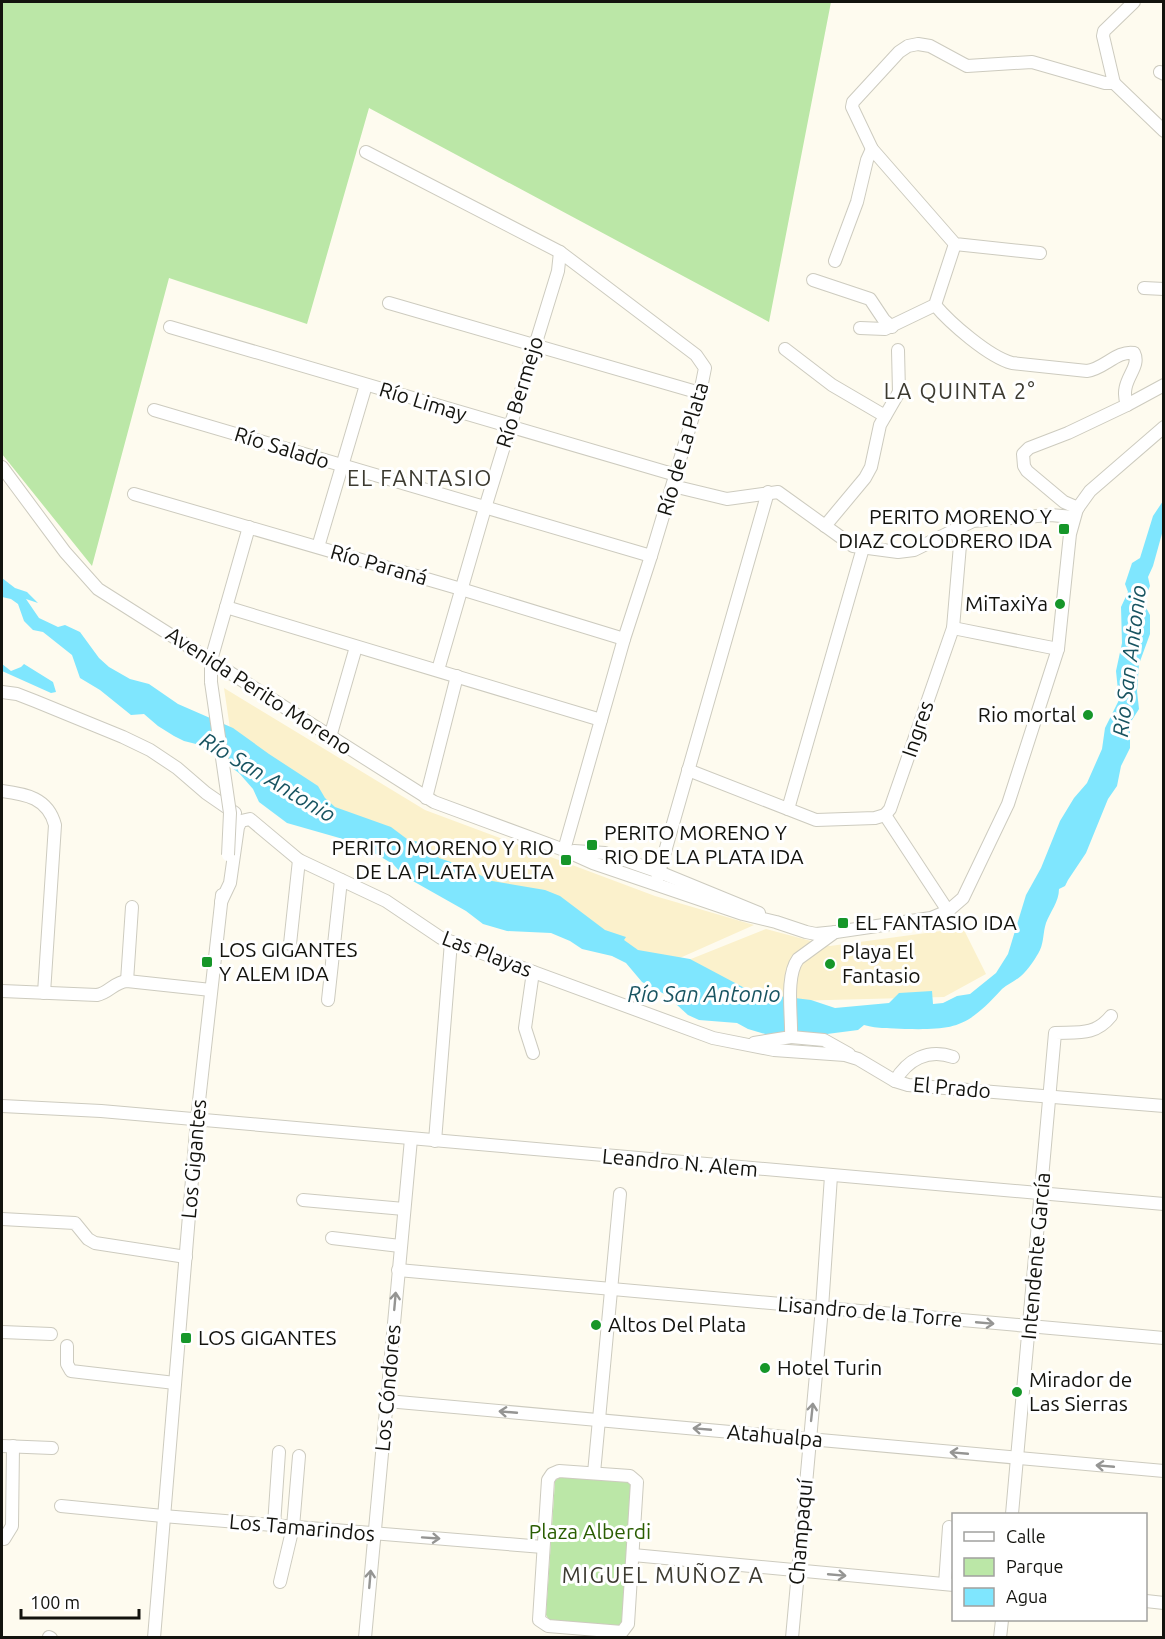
<svg xmlns="http://www.w3.org/2000/svg" width="1165" height="1639" viewBox="0 0 1165 1639" font-family="Ubuntu,sans-serif">
  <rect width="100%" height="100%" fill="#fefbef"/>
  <g fill="#bbe7a7">
    <polygon points="2,2 831,2 769,322 369,108 307,324 169,278 92,566 2,454"/>
    <polygon points="560,1477 628,1481 633,1488 622,1622 617,1627 550,1621 546,1615 555,1481"/>
  </g>
  <g fill="#fbf1cc">
    <polygon points="224,688 425,810 655,896 754,925 664,965 492,887 330,808 231,735"/>
    <polygon points="963,928 986,974 944,997 754,1002 666,969 766,929 830,946"/>
  </g>
  <g fill="#7fe6fe">
    <path d="M1163 501V530L1153 566 1148 577 1150 586 1143 602 1150 615V634L1139 664 1137 691 1139 709 1130 723V748L1121 766 1117 786 1108 799 1086 853 1068 880 1065 886 1059 889C1059 902 1050 912 1046 923 1043 932 1044 941 1040 950 1036 958 1028 970 1021 976 1015 981 1008 984 1002 989 967 1027 957 1030 905 1029 891 1028 878 1029 864 1025L858 1030 827 1034 772 1036 748 1029 737 1023 699 1020 688 1015 666 995 642 982 626 963 612 956 582 949 570 941 551 933 507 931 483 924 466 911 404 876 393 864 357 843 287 823 259 802 253 789 239 773 200 745 184 741 174 736 158 726 144 714 131 715 100 690 80 678 72 655 43 632 33 630 24 621 18 604 11 599 2 597V578L15 588 27 592 38 603 26 599 39 618 58 627 65 625 80 632 99 658 109 667 130 679 149 684 178 704 233 728 269 754 318 786 325 798 335 807 391 827 407 839 426 844 439 858 460 865 492 881 545 890 560 896 605 930 626 937 624 940 638 950 690 959 754 993 811 1000 835 1008 889 1003 899 993 932 991 933 1004 943 1003 957 996 970 994 996 973 1008 954 1026 895 1041 868 1060 821 1074 798 1087 783 1102 749 1105 728 1119 700 1116 671 1122 643 1121 607 1128 592 1125 584 1132 563 1140 558 1153 516Z"/>
    <polygon points="2,664 11,671 21,667 24,664 53,682 56,692 51,693 2,671"/>
  </g>
  <g fill="none" stroke-linecap="round" stroke-linejoin="round">
    <defs>
      <g id="minor">
        <polyline points="1160,72 1164,74"/>
        <polyline points="1114,83 1103,36 1104,31 1134,2"/>
        <polyline points="366,152 560,252 696,355 705,368 700,393 651,556 624,639 564,850"/>
        <polyline points="1040,253 955,244 872,149 852,107 853,102 899,52 908,46 918,44 930,46 967,66 1032,62 1105,83 1114,83 1164,131"/>
        <polyline points="835,261 857,202 867,160 872,149"/>
        <polyline points="813,280 870,299 884,320 892,327"/>
        <polyline points="1144,288 1164,289"/>
        <polyline points="389,303 700,393"/>
        <path d="M935 305C950 323 989 357 1012 363L1087 371C1104 369 1117 350 1134 353 1142 369 1118 380 1127 405L1164 385"/>
        <polyline points="170,327 676,475"/>
        <polyline points="860,328 885,329 935,305 955,244"/>
        <polyline points="785,349 832,385 885,416"/>
        <polyline points="154,410 651,556"/>
        <polyline points="2,467 65,552 98,589 434,802 564,850 593,863 743,914 776,922 806,932 816,934 836,932 931,918 948,911 963,898 1008,804 1058,649 1070,534 1077,509 1090,491 1164,427"/>
        <polyline points="673,486 727,499 778,492 853,546 898,552 914,550 973,521 1050,515 1074,517"/>
        <polyline points="134,494 461,589 624,639"/>
        <polyline points="1078,508 1064,502 1027,471 1024,466 1023,454 1029,448 1068,433 1127,405"/>
        <polyline points="825,526 865,478 871,467 880,425 899,392 898,350"/>
        <polyline points="318,547 366,385"/>
        <polyline points="226,607 601,720"/>
        <polyline points="953,628 1058,649"/>
        <polyline points="438,670 485,508 558,271 560,252"/>
        <polyline points="211,682 211,660 249,527"/>
        <polyline points="2,692 17,694 35,701 123,737 150,750 177,768 206,793 235,813"/>
        <polyline points="330,737 356,647"/>
        <polyline points="688,770 816,820 875,818 885,815"/>
        <path d="M2 791C26 794 48 798 55 825L44 993"/>
        <polyline points="426,798 457,676"/>
        <polyline points="788,809 863,548"/>
        <polyline points="885,815 890,809 953,628 960,545 956,528"/>
        <polyline points="885,815 948,911"/>
        <polyline points="574,851 605,853 659,872 759,913"/>
        <polyline points="656,883 768,492"/>
        <polyline points="221,902 230,883 238,827 241,821 250,819 299,860 386,901 441,938 713,1038 774,1050 845,1055 858,1059 895,1081 908,1085 1164,1106"/>
        <polyline points="290,944 299,860"/>
        <polyline points="533,972 525,1028 533,1053"/>
        <polyline points="127,981 132,907"/>
        <path d="M2 991 97 995C109 993 114 982 127 981L211 990"/>
        <polyline points="328,1000 341,880"/>
        <polyline points="791,1037 824,1040 849,1054"/>
        <path d="M754 1043 791 1037C792 1015 785 977 798 959L835 932"/>
        <path d="M895 1081C907 1060 928 1048 953 1057"/>
        <polyline points="2,1106 101,1111 1164,1204"/>
        <polyline points="435,1141 451,942"/>
        <polyline points="303,1200 404,1209"/>
        <polyline points="2,1219 75,1223 88,1239 95,1243 186,1257"/>
        <polyline points="332,1238 400,1246"/>
        <polyline points="398,1270 1164,1338"/>
        <polyline points="2,1332 51,1334"/>
        <polyline points="67,1346 67,1364 71,1371 175,1383"/>
        <polyline points="387,1401 1164,1471"/>
        <polyline points="2,1446 52,1448"/>
        <polygon points="559,1471 630,1476 637,1482 628,1624 622,1632 548,1626 539,1620 548,1480 552,1474"/>
        <polyline points="594,1473 620,1194"/>
        <polyline points="61,1506 163,1516 543,1547"/>
        <path d="M1012 1514 1055 1033C1078 1032 1095 1036 1111 1016"/>
        <polyline points="274,1525 279,1452"/>
        <polyline points="4,1539 12,1526 13,1446"/>
        <polyline points="633,1555 954,1585"/>
        <polyline points="280,1582 293,1527 299,1456"/>
        <polyline points="945,1584 949,1527"/>
        <polyline points="1146,1601 1164,1603"/>
        <polyline points="49,1637 51,1638"/>
        <polyline points="154,1638 197,1119 222,895"/>
        <polyline points="365,1638 411,1139"/>
        <polyline points="792,1638 822,1308 831,1176"/>
        <polyline points="1000,1638 1002,1620"/>
      </g>
    </defs>
    <use href="#minor" stroke="#cdcbbf" stroke-width="14"/>
    <use href="#minor" stroke="#fff" stroke-width="12"/>
    <defs>
      <polyline id="minor-bridge" points="211,682 230,813 228,855"/>
    </defs>
    <use href="#minor-bridge" stroke="#cdcbbf" stroke-width="14" stroke-linecap="butt"/>
    <use href="#minor-bridge" stroke="#fff" stroke-width="12"/>
  </g>
  <defs><path id="oneway-shaft" d="M-6 0H5M1.5-3L5.5 0L1.5 3" fill="none" stroke-width="1.6" stroke-linecap="round" stroke-linejoin="round" transform="scale(1.5)"/></defs>
  <g stroke="#959593">
    <use href="#oneway-shaft" transform="translate(395 1301) rotate(-85)"/>
    <use href="#oneway-shaft" transform="translate(985 1323) rotate(5)"/>
    <use href="#oneway-shaft" transform="translate(508 1412) rotate(-175)"/>
    <use href="#oneway-shaft" transform="translate(812 1412) rotate(-84)"/>
    <use href="#oneway-shaft" transform="translate(702 1429) rotate(-175)"/>
    <use href="#oneway-shaft" transform="translate(959 1453) rotate(-175)"/>
    <use href="#oneway-shaft" transform="translate(1105 1466) rotate(-175)"/>
    <use href="#oneway-shaft" transform="translate(431 1538) rotate(4)"/>
    <use href="#oneway-shaft" transform="translate(837 1575) rotate(5)"/>
    <use href="#oneway-shaft" transform="translate(370 1579) rotate(-85)"/>
  </g>
  <g fill="#169629" stroke="#fff" stroke-width="2">
    <rect x="1058" y="523" width="12" height="12" rx="3"/>
    <circle cx="1060" cy="604" r="6"/>
    <circle cx="1088" cy="715" r="6"/>
    <rect x="586" y="839" width="12" height="12" rx="3"/>
    <rect x="560" y="854" width="12" height="12" rx="3"/>
    <rect x="837" y="917" width="12" height="12" rx="3"/>
    <rect x="201" y="956" width="12" height="12" rx="3"/>
    <circle cx="830" cy="964" r="6"/>
    <circle cx="596" cy="1325" r="6"/>
    <rect x="180" y="1332" width="12" height="12" rx="3"/>
    <circle cx="765" cy="1368" r="6"/>
    <circle cx="1017" cy="1392" r="6"/>
  </g>
  <g text-anchor="middle" stroke-width="6" stroke-linejoin="round" paint-order="stroke">
    <g font-size="21" fill="#13130e" stroke="#fff">
      <text transform="translate(520 392) rotate(-73)" y="7">Río Bermejo</text>
      <text transform="translate(423 402) rotate(17)" y="7">Río Limay</text>
      <text transform="translate(282 448) rotate(17)" y="7">Río Salado</text>
      <text transform="translate(683 449) rotate(-74)" y="7">Río de La Plata</text>
      <text transform="translate(379 565) rotate(16)" y="7">Río Paraná</text>
      <text transform="translate(259 691) rotate(33)" y="7">Avenida Perito Moreno</text>
      <text transform="translate(918 729) rotate(-71)" y="7">Ingres</text>
      <text transform="translate(487 954) rotate(21)" y="7">Las Playas</text>
      <text transform="translate(952 1088) rotate(5)" y="7">El Prado</text>
      <text transform="translate(194 1159) rotate(-85)" y="7">Los Gigantes</text>
      <text transform="translate(680 1163) rotate(5)" y="7">Leandro N. Alem</text>
      <text transform="translate(1036 1256) rotate(-85)" y="7">Intendente García</text>
      <text transform="translate(870 1312) rotate(5)" y="7">Lisandro de la Torre</text>
      <text transform="translate(388 1388) rotate(-85)" y="7">Los Cóndores</text>
      <text transform="translate(775 1436) rotate(5)" y="7">Atahualpa</text>
      <text transform="translate(302 1528) rotate(5)" y="7">Los Tamarindos</text>
      <text transform="translate(801 1532) rotate(-85)" y="7">Champaquí</text>
    </g>
    <g font-size="21" fill="#13130e" stroke="#fff" text-anchor="start">
      <text x="1052" y="524" text-anchor="end">PERITO MORENO Y<tspan x="1052" dy="24">DIAZ COLODRERO IDA</tspan></text>
      <text x="1048" y="611" text-anchor="end">MiTaxiYa</text>
      <text x="1076" y="722" text-anchor="end">Rio mortal</text>
      <text x="604" y="840">PERITO MORENO Y<tspan x="604" dy="24">RIO DE LA PLATA IDA</tspan></text>
      <text x="554" y="855" text-anchor="end">PERITO MORENO Y RIO<tspan x="554" dy="24">DE LA PLATA VUELTA</tspan></text>
      <text x="855" y="930">EL FANTASIO IDA</text>
      <text x="219" y="957">LOS GIGANTES<tspan x="219" dy="24">Y ALEM IDA</tspan></text>
      <text x="842" y="959">Playa El<tspan x="842" dy="24">Fantasio</tspan></text>
      <text x="608" y="1332">Altos Del Plata</text>
      <text x="198" y="1345">LOS GIGANTES</text>
      <text x="777" y="1375">Hotel Turin</text>
      <text x="1029" y="1387">Mirador de<tspan x="1029" dy="24">Las Sierras</tspan></text>
    </g>
    <g font-size="21" fill="#2a5d01" stroke="#fff">
      <text x="590" y="1539">Plaza Alberdi</text>
    </g>
    <g font-size="22" letter-spacing="1.5" fill="#3c3a30" stroke="#fff">
      <text x="960" y="399">LA QUINTA 2°</text>
      <text x="420" y="486">EL FANTASIO</text>
      <text x="663" y="1583">MIGUEL MUÑOZ A</text>
    </g>
    <g font-size="22" font-style="italic" fill="#185461" stroke="#fff">
      <text transform="translate(1129 661) rotate(-83)" y="8">Río San Antonio</text>
      <text transform="translate(268 777) rotate(31)" y="8">Río San Antonio</text>
      <text x="704" y="1002">Río San Antonio</text>
    </g>
  </g>
  <rect width="1165" height="1639" fill="none" stroke="#13130e" stroke-width="6"/>
  <rect x="952" y="1513" width="195" height="108" fill="#ffffff" stroke="#a1a19f" stroke-width="1.5"/>
  <rect x="964" y="1532" width="30" height="9" fill="#ffffff" stroke="#a1a19f" stroke-width="1.5"/>
  <text x="1006" y="1543" font-size="18" fill="#13130e">Calle</text>
  <rect x="964" y="1558" width="30" height="18" fill="#bbe7a7" stroke="#a1a19f" stroke-width="1.5"/>
  <text x="1006" y="1573" font-size="18" fill="#13130e">Parque</text>
  <rect x="964" y="1588" width="30" height="18" fill="#7fe6fe" stroke="#a1a19f" stroke-width="1.5"/>
  <text x="1006" y="1603" font-size="18" fill="#13130e">Agua</text>
  <path d="M21 1609v9h118v-9" fill="none" stroke="#13130e" stroke-width="3"/>
  <text x="30" y="1609" font-size="18" fill="#13130e" stroke="#ffffff" stroke-width="4.5" paint-order="stroke">100 m</text>
</svg>
